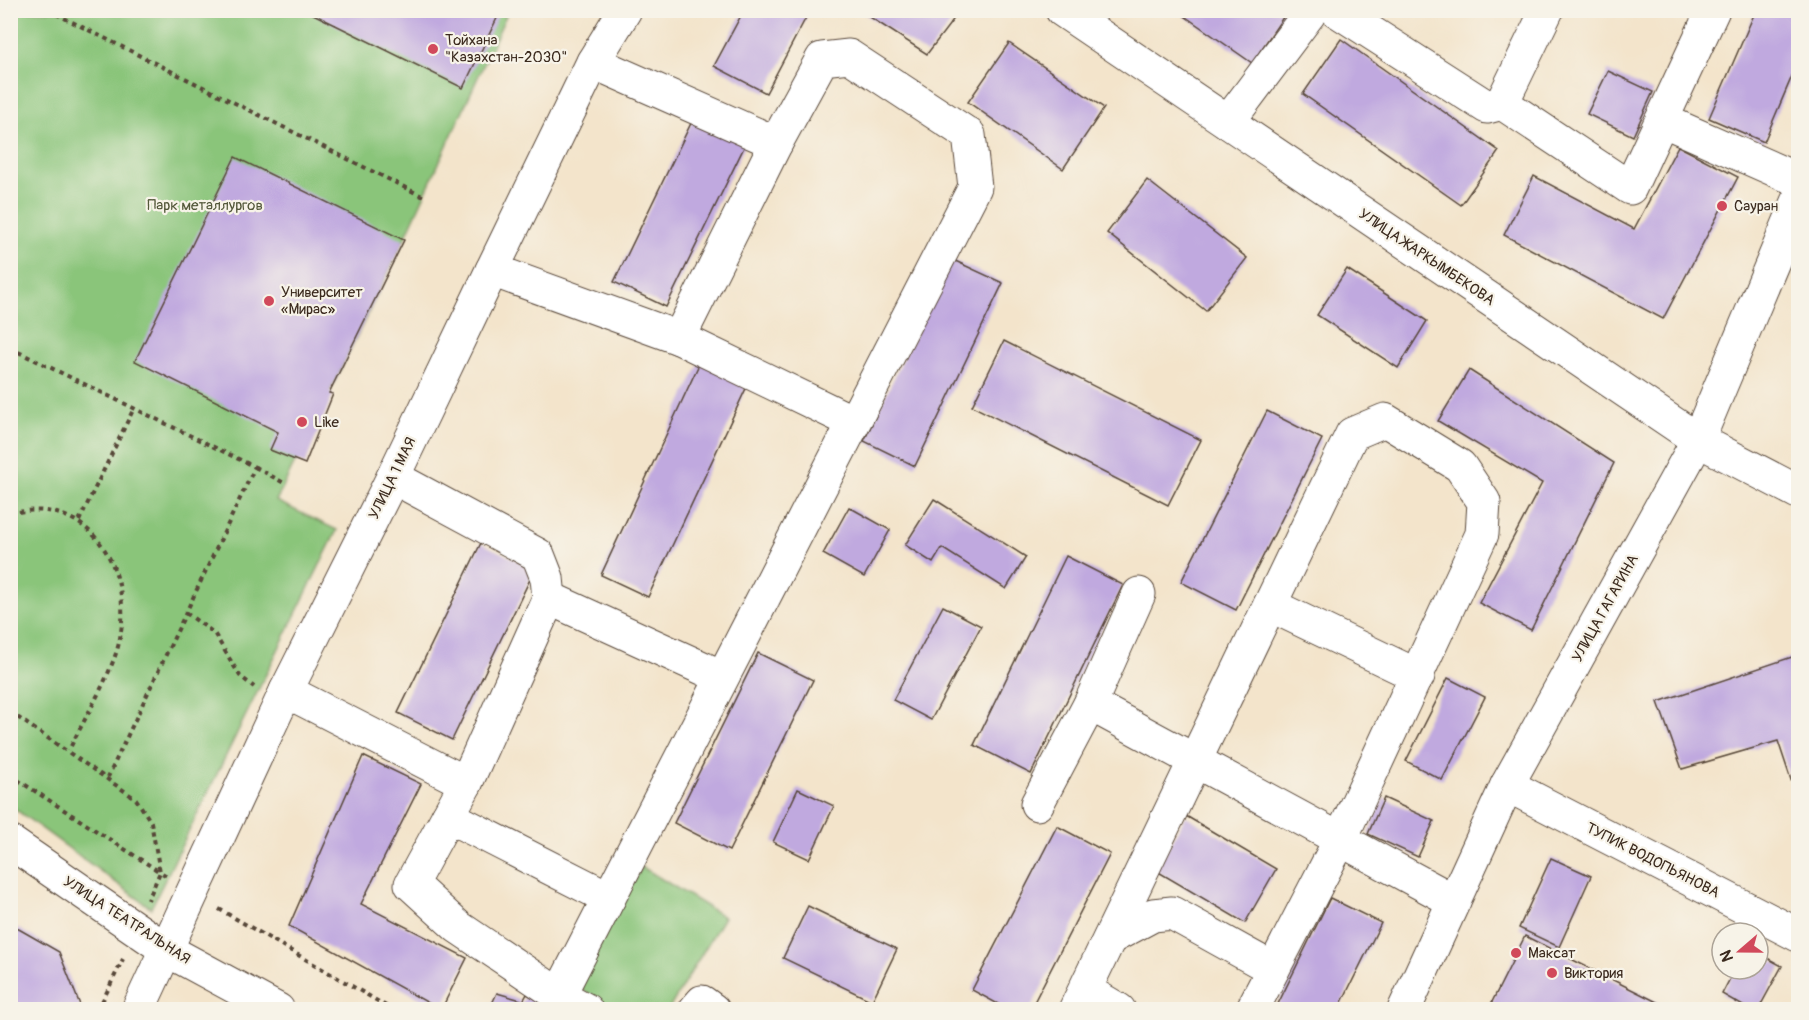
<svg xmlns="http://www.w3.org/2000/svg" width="1809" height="1020" viewBox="0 0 1809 1020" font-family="Pangolin,sans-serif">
  <rect width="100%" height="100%" fill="#f7f3e8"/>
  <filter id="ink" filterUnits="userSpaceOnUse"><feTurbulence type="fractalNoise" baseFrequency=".0167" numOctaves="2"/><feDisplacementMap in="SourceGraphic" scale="12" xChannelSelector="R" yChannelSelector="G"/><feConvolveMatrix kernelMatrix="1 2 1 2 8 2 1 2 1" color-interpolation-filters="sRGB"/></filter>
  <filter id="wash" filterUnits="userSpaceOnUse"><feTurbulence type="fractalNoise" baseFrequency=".008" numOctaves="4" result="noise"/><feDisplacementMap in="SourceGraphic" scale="24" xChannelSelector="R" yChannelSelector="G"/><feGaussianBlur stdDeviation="1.35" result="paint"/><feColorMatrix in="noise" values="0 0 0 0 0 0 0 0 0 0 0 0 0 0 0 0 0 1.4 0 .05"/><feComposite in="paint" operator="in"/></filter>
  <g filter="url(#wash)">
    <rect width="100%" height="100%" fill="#f3e4cb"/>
    <g fill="#8ac57a" stroke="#62784c" stroke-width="1.5">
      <polygon points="11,11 508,11 404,240 276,501 337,530 151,908 11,806"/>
      <polygon points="642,867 724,917 669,1009 614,1009 572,984"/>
    </g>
    <g id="blocks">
      <g fill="#c0a9df">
        <polygon points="305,10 501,10 463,88"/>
        <polygon points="744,10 810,10 766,93 714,66"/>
        <polygon points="859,10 958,10 959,12 927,54"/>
        <polygon points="1176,10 1288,10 1252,63"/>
        <polygon points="1756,10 1798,10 1798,62 1764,142 1709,118"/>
        <polygon points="1341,39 1499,151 1461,205 1303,94"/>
        <polygon points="1009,43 1104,108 1063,169 968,102"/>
        <polygon points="1608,71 1653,92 1633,136 1587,114"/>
        <polygon points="695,115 747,141 666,307 614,282"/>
        <polygon points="1678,146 1738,177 1663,319 1504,235 1534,176 1634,229"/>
        <polygon points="235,157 404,240 329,393 333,394 305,464 270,450 278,432 135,361"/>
        <polygon points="1147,180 1247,258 1206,311 1107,233"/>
        <polygon points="951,259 1003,283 915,466 864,441"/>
        <polygon points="1347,269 1427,321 1398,368 1317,315"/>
        <polygon points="1004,341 1201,440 1168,505 972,406"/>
        <polygon points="701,360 749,382 648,597 601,575"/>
        <polygon points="1469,370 1614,463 1531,630 1479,603 1542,483 1438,421"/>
        <polygon points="1267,411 1322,439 1236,610 1181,582"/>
        <polygon points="934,499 1026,557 1006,589 942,548 933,563 905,545"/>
        <polygon points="849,507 890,530 864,577 823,554"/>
        <polygon points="481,543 535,569 452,740 398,713"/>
        <polygon points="1066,556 1123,585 1031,774 974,745"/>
        <polygon points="943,606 981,626 931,720 893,700"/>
        <polygon points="758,653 813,680 729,851 674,823"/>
        <polygon points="1798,655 1798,801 1778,741 1682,769 1658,702"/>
        <polygon points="1448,678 1485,697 1442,780 1406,761"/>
        <polygon points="363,756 421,784 361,904 467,958 441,1010 289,926"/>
        <polygon points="798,789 834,806 809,859 773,842"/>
        <polygon points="1384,798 1434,821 1418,857 1368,834"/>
        <polygon points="1186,816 1276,869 1245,923 1155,870"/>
        <polygon points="1057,826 1110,854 1030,1010 1009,1010 972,990"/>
        <polygon points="1551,858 1591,876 1559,947 1519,928"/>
        <polygon points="1330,898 1381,923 1338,1010 1284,1010 1277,1006"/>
        <polygon points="808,906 897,949 872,1001 783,958"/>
        <polygon points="10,924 59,952 82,1010 10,1007"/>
        <polygon points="1525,936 1673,1010 1488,1010"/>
        <polygon points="1758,953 1782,966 1758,1010 1750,1010 1722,994 1735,969 1758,969"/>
        <polygon points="497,993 521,1000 515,1010 489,1010"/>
        <polygon points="527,994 554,1010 518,1010"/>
      </g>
    </g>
  </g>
  <g filter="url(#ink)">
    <use href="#blocks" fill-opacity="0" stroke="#574638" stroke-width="1.5"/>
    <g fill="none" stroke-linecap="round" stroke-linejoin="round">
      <defs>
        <g id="minor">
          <polyline points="1062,10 1698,440 1798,492"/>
          <polyline points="1336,10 1487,107 1502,103 1630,188 1713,10"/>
          <polyline points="1502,103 1547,10"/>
          <polyline points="1662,120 1798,180"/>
          <polyline points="1228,122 1312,10"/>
          <polyline points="492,270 679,338 776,143"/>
          <polyline points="679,338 853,422"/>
          <polyline points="393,477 538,555 547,578 549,598 466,783"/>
          <polyline points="549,598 722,677"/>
          <polyline points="1270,605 1418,676"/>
          <polyline points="286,691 466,783 411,884 458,927 559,995 975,187 969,135 849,56 822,59 776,143 593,62"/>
          <polyline points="1090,704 1454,901"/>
          <polyline points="1507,785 1798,935"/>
          <polyline points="1037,804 1090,704 1139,594"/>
          <polyline points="448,816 609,898"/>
          <polyline points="10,842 167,950 278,1010"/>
          <polyline points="1110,938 1153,915 1172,913 1273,969"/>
          <polyline points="1085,990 1119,1010"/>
          <polyline points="559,995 586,1010"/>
          <polyline points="138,1010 286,691 393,477 492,270 593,62 625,10"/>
          <polyline points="695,1010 702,1002 713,1010"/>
          <polyline points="1075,1010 1352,434 1385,420 1460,466 1484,502 1482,534 1341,838 1252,1010"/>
        </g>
        <polyline id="major" points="1404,1010 1507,785 1698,440 1798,202"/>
      </defs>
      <use href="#minor" stroke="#574638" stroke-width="35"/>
      <use href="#major" stroke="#574638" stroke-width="35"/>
      <g stroke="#574638" stroke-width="4" stroke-dasharray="4.5 4.5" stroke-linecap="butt">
        <polyline points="48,10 424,197"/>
        <polyline points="10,348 255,467 108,777"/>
        <polyline points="255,467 286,484"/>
        <path d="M10 514C89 493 133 569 120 638 114 671 84 719 69 750"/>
        <polyline points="79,521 134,408"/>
        <polyline points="186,613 214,633 240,676 254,687"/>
        <polyline points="10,712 136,799 151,822 160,872 167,876"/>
        <polyline points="10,775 160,872 148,900"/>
        <polyline points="219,909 393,1010"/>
        <polyline points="98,1010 123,959"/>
      </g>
      <use href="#minor" stroke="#fff" stroke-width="33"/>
      <use href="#major" stroke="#fff" stroke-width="33"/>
    </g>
  </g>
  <g fill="#d1495b" stroke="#f7f3e8" stroke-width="2">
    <circle cx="433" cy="49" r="6"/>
    <circle cx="1722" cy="206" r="6"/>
    <circle cx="269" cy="301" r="6"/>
    <circle cx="302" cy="422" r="6"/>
    <circle cx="1516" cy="953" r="6"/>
    <circle cx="1552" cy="973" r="6"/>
  </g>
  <g text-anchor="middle" stroke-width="4.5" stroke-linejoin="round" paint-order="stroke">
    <g font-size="15" fill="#3b2a1e" stroke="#f7f3e8" text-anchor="start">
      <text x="445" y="45">Тойхана<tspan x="445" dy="17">"Казахстан-2030"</tspan></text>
      <text x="1734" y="211">Сауран</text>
      <text x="281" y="297">Университет<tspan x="281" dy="17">«Мирас»</tspan></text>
      <text x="314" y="427">Like</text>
      <text x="1528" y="958">Максат</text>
      <text x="1564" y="978">Виктория</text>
    </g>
    <g font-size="15" fill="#53583a" stroke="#f7f3e8">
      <text x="205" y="210">Парк металлургов</text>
    </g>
    <g font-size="15" fill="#3b2a1e" stroke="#f7f3e8">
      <text transform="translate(1427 257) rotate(34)" y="5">УЛИЦА ЖАРКЫМБЕКОВА</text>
      <text transform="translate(392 478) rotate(-64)" y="5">УЛИЦА 1 МАЯ</text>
      <text transform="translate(1605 608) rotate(-61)" y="5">УЛИЦА ГАГАРИНА</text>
      <text transform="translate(1653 860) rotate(27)" y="5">ТУПИК ВОДОПЬЯНОВА</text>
      <text transform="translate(127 920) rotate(33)" y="5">УЛИЦА ТЕАТРАЛЬНАЯ</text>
    </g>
  </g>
  <rect width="1809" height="1020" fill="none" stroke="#f7f3e8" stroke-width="36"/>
  <g transform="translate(1740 951) rotate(250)"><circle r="28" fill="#f7f3e8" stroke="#aca397" stroke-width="1.5"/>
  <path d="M0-4.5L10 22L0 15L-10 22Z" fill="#d1495b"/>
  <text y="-9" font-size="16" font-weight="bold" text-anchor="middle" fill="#3b2a1e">N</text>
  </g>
</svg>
